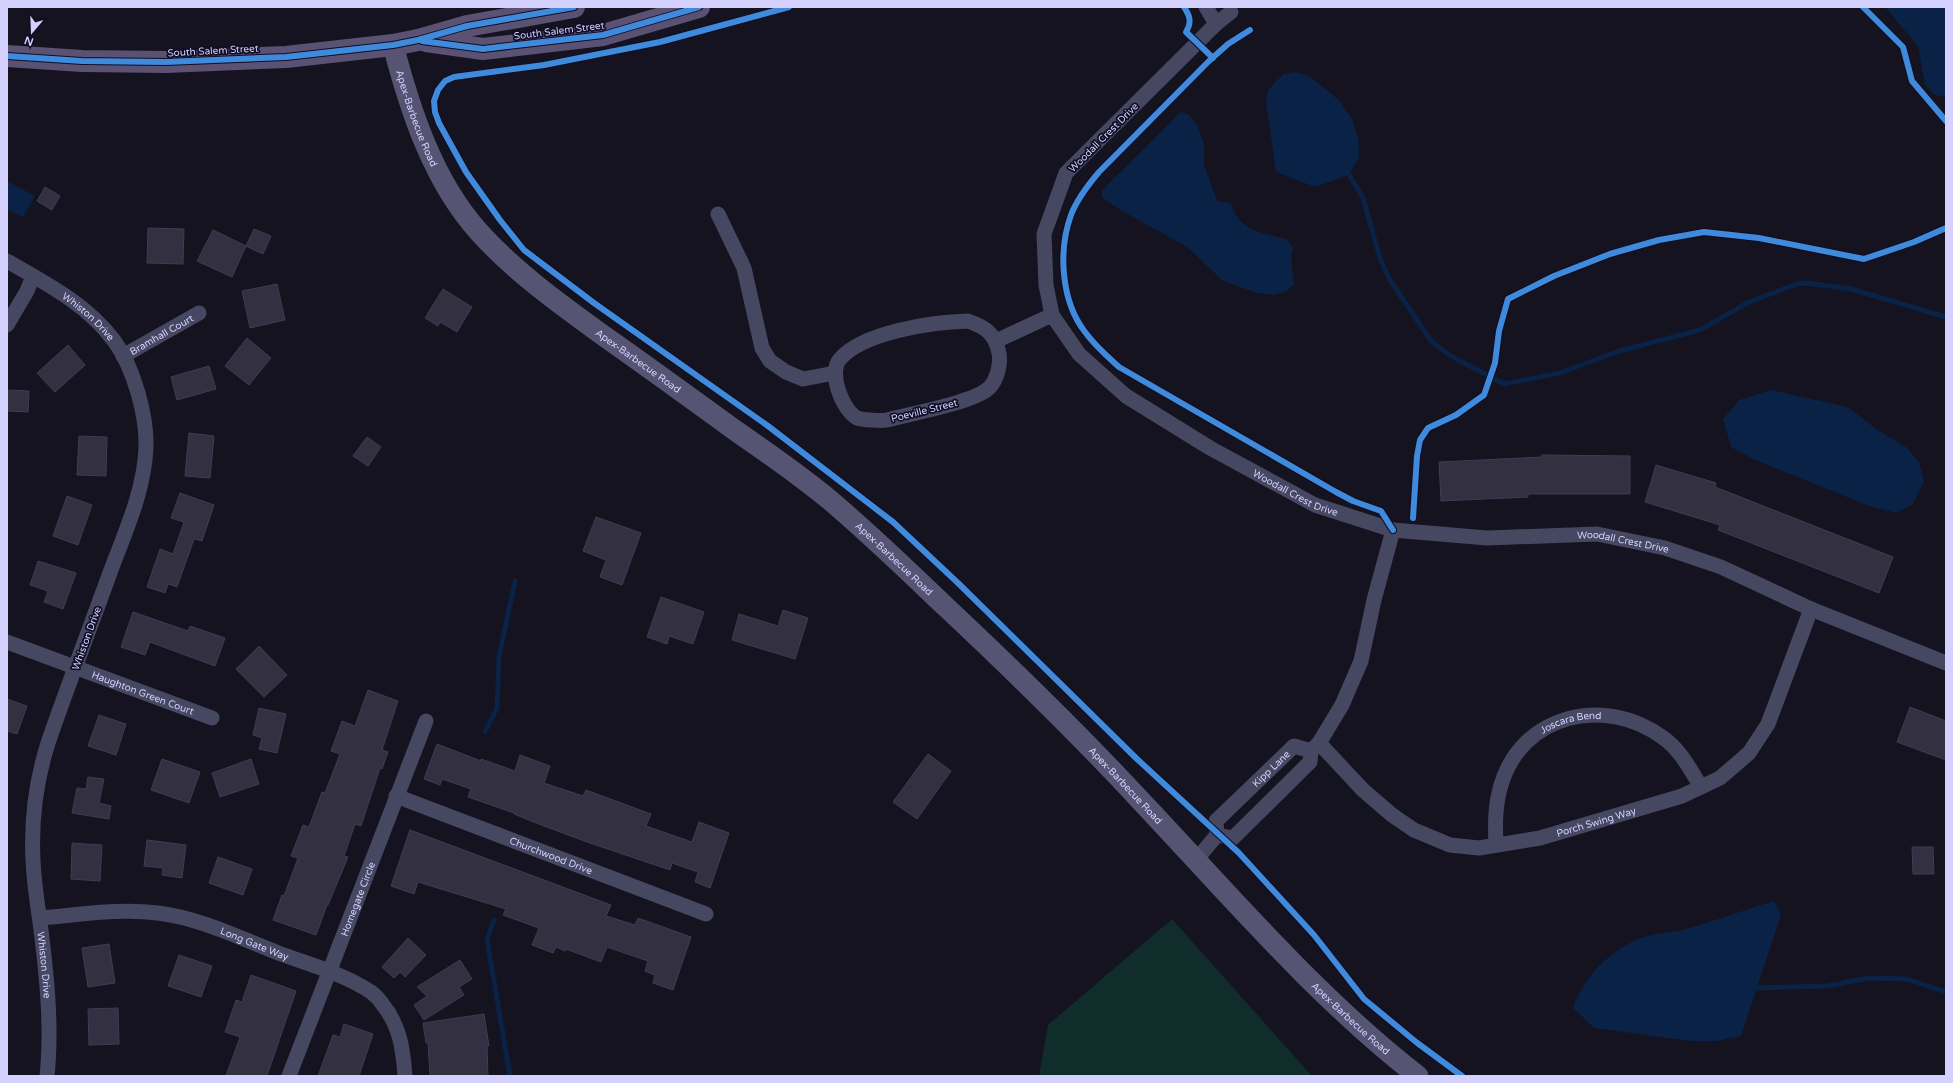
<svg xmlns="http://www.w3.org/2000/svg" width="1953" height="1083" viewBox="0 0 1953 1083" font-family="'Varela Round',sans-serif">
  <rect width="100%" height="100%" fill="#14131f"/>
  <polygon fill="#102c2b" points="1172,919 1312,1076 1039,1076 1048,1025"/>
  <g fill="#092245">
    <polygon points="1885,7 1946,7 1946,97 1935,95 1925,85 1918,46"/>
    <polygon points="1296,72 1308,75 1340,101 1352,119 1358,137 1359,158 1349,175 1315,187 1276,172 1266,102 1268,90 1283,74"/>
    <path d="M1181 112 1189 115 1197 124 1204 144V164L1217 201 1231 203C1237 230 1264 234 1287 239L1293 248 1291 256 1294 285 1285 292 1274 295 1257 293 1223 281 1187 247 1117 208 1102 197V191L1107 185Z"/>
    <polygon points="7,181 35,196 23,217 7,209"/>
    <polygon points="1771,390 1848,407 1876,429 1906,447 1919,462 1924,481 1913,504 1897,513 1869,506 1753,459 1731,447 1723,419 1739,400"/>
    <path d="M1774 901 1781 915 1741 1036 1717 1041H1691L1594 1028 1573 1008C1583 977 1611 949 1641 938 1655 933 1670 933 1683 930 1714 921 1744 910 1774 901Z"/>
  </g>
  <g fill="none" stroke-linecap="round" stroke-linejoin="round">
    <g stroke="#092245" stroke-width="5">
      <polyline points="1346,170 1363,198 1380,258 1390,280 1431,341 1451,356 1504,384 1560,373 1619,351 1700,330 1749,302 1797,284 1807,283 1851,289 1946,317"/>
      <polyline points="485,732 497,708 499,657 515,581"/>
      <polyline points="494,920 487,939 510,1076"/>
      <polyline points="1752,988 1828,986 1868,978 1907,979 1946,992"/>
    </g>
  </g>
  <g fill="#323041" stroke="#403c54">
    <polygon points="45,187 60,196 52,210 37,201"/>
    <polygon points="148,228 184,229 183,264 147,263"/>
    <polygon points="254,229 271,236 263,254 246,246"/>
    <polygon points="213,230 246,246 232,277 197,261"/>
    <polygon points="277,284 285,320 250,328 242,291"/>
    <polygon points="443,289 472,307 457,332 440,322 438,326 425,318"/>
    <polygon points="247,338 271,358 249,385 225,366"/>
    <polygon points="68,345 85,365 55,392 37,373"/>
    <polygon points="209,366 216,389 177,400 171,377"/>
    <polygon points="7,390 29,391 28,412 7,411"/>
    <polygon points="189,433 214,436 210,478 185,476"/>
    <polygon points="79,436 107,437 106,476 77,475"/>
    <polygon points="367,437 381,447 368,466 353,456"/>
    <polygon points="1542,455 1630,456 1630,494 1528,494 1528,497 1441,501 1439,462 1542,457"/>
    <polygon points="1656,465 1716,483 1715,487 1893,557 1879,593 1718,530 1720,525 1645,502"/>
    <polygon points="180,493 214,505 202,541 194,539 177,587 168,584 165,593 147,587 160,549 173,554 184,522 171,518"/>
    <polygon points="67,496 92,505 78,545 53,536"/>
    <polygon points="596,517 641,533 622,585 600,577 606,560 583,551"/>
    <polygon points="38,561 76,573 63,609 44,602 48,591 30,585"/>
    <polygon points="661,597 704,612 693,644 669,636 667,644 647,637"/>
    <polygon points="783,610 808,618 795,659 732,640 739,614 778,626"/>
    <polygon points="133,612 188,631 190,626 225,638 215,666 150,642 145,655 121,647"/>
    <polygon points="259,646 287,675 264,697 236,669"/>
    <polygon points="368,690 398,701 382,750 388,752 382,769 380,768 361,826 355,824 344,856 348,857 328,905 327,905 316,935 273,920 282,895 284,896 298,858 291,856 303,825 309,827 322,792 325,793 340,754 331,751 342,721 355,726"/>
    <polygon points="7,699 27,706 17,734 7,731"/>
    <polygon points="1910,707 1946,721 1946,760 1897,742"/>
    <polygon points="259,708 286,714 277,753 259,749 262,738 253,735"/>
    <polygon points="99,715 126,724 116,755 88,746"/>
    <polygon points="437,744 481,761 481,759 515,771 520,755 550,766 544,783 583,796 586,790 651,814 646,826 692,842 699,822 729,833 710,888 695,882 698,872 672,863 670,870 587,842 536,823 514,814 514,813 468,797 471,789 442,779 440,785 424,779"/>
    <polygon points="928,754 951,771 917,819 893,802"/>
    <polygon points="162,759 200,772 189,803 151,790"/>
    <polygon points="251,759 259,784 220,797 212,773"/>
    <polygon points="88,777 104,779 99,803 111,806 109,819 72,813 77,788 86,789"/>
    <polygon points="410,830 611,905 606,916 635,925 638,918 691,937 673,990 653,983 655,975 645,971 648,961 607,947 601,962 566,949 565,951 556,947 553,953 532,945 539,928 503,915 506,909 418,882 414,894 391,886"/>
    <polygon points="147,840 186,845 182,878 162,875 163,868 144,866"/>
    <polygon points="72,843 102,845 100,881 71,879"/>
    <polygon points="1912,847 1933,847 1934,874 1913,874"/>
    <polygon points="218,857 252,869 243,895 209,883"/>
    <polygon points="408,938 426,955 405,977 400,972 394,978 382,967"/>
    <polygon points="109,944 115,983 88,987 82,948"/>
    <polygon points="179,955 212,966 201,997 168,986"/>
    <polygon points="460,960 472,979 459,987 464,995 424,1020 414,1005 427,996 417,987"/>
    <polygon points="251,975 296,991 267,1076 226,1076 240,1037 225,1032 236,1000 242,1002"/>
    <polygon points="118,1008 119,1044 89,1045 88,1009"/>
    <polygon points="484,1014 489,1046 487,1046 488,1076 430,1076 428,1043 426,1043 423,1023"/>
    <polygon points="344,1024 373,1034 359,1076 318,1076 333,1035 340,1037"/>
  </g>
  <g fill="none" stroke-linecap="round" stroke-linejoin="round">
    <g stroke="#464761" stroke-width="15">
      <polyline points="1206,7 1216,24"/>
      <path id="s1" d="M1231 12 1216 24 1066 173 1044 234 1046 285 1052 315 1079 354 1126 396 1210 448 1315 505 1393 530 1487 538 1597 534 1665 548 1721 567 1811 609 1946 663"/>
      <polyline points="718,214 744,268 762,348 770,361 786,372 803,379 835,373"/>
      <path id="s2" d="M7 261C46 283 88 305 115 342 134 369 147 415 146 448 144 491 126 530 111 570 90 628 68 685 48 743 36 781 31 821 33 860 34 884 38 907 41 930 47 978 52 1028 47 1076"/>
      <path d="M968 321C985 327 995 333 999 353 1001 364 997 379 990 387 977 402 909 414 887 420 882 421 862 420 857 418 842 410 828 372 840 359 863 332 933 322 968 321Z"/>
      <polyline points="7,325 27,291 33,276"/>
      <polyline points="996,341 1052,315"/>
      <path id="s3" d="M123 356 199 313"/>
      <path id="s4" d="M7 642 212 718"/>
      <polyline points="1319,743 1342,705 1361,661 1374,600 1393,530"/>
      <path id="s5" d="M1311 751 1319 743 1363 790 1392 815 1414 830 1450 845 1479 848 1540 838 1682 796 1720 778 1749 753 1768 724 1811 609"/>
      <path id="s6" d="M396 796 706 914"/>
      <path id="s7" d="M1217 835 1216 821 1294 746 1311 751"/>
      <polyline points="1217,835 1233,838 1310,762 1311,751"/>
      <path id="s8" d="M1496 845C1495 824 1495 805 1501 785 1522 714 1605 695 1662 737 1680 749 1690 769 1701 787"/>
      <polyline points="1196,860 1217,835"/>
      <path id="s9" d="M40 918C79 915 118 908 158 913 200 918 242 939 281 954 311 965 344 974 371 992 375 995 380 1000 383 1005 400 1026 403 1049 405 1076"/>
      <path id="s10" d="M289 1076 426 721"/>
    </g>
    <path stroke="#555473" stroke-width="21" id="s11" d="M393 45C410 110 433 181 479 232 515 272 560 304 604 336 648 367 692 399 736 431 768 453 801 476 831 501 871 535 908 571 946 607 1012 669 1078 733 1140 800 1228 893 1317 998 1418 1076"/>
    <g stroke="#5b5172" stroke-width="22">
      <polyline points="426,41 483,49 603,35 699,7"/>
      <polyline points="7,56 82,61 166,62 286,57 393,45 418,40 467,26 574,7"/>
    </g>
    <defs>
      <g id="cycleway">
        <polyline points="789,7 660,42 544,65 454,77 445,81 438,90 434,101 435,112 439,123 466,172 500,220 524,250 594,303 768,426 893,522 958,583 1137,759 1239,853 1314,935 1364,999 1416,1042 1462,1076"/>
        <path d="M1184 7C1190 16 1192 22 1186 32L1213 58"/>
        <polyline points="1863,7 1903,47 1912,81 1946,121"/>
        <path d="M1250 30 1228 44 1209 61 1099 172C1088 185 1077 199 1071 215 1058 251 1061 301 1085 332 1095 346 1107 356 1119 367L1336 492 1353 501 1381 511 1393 530"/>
        <polyline points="422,41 483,49 603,35 699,7"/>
        <polyline points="7,56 82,61 166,62 286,57 393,45 418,40 467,26 574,7"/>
        <polyline points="1413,518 1417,456 1420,440 1428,428 1456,415 1484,395 1495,363 1499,331 1508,299 1554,276 1610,254 1659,240 1704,232 1759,238 1864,259 1914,242 1946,228"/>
      </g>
    </defs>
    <use href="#cycleway" stroke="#100d25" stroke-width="8"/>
    <use href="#cycleway" stroke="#408adc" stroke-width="6"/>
  </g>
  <g text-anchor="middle" stroke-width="3.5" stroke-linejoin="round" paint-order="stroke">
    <g font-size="10" fill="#d4d1ff" stroke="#100d25">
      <text transform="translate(559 30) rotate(-7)" y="4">South Salem Street</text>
      <text transform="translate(213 50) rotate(-3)" y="4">South Salem Street</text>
      <text dy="4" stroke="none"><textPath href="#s11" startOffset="77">Apex-Barbecue Road</textPath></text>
      <text transform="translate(1103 137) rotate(-45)" y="4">Woodall Crest Drive</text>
      <text dy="4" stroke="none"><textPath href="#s2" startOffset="99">Whiston Drive</textPath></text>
      <text dy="4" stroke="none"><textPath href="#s3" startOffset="44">Bramhall Court</textPath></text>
      <text dy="4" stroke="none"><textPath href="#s11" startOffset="413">Apex-Barbecue Road</textPath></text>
      <text transform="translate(924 410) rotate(-14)" y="4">Poeville Street</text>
      <text dy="4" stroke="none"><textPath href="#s1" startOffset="683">Woodall Crest Drive</textPath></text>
      <text dy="4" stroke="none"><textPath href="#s1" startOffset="1019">Woodall Crest Drive</textPath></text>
      <text dy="4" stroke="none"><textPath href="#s11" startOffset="737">Apex-Barbecue Road</textPath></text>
      <text transform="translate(86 638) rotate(-70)" y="4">Whiston Drive</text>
      <text dy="4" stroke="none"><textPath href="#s4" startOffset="145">Haughton Green Court</textPath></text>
      <text dy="4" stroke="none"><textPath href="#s8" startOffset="161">Joscara Bend</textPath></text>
      <text dy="4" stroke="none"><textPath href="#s7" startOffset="90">Kipp Lane</textPath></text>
      <text dy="4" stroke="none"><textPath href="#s11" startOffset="1061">Apex-Barbecue Road</textPath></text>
      <text dy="4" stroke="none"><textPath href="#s5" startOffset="329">Porch Swing Way</textPath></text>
      <text dy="4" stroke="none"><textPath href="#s6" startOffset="166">Churchwood Drive</textPath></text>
      <text dy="4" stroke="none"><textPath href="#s10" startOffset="190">Homegate Circle</textPath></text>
      <text dy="4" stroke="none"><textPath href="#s9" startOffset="220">Long Gate Way</textPath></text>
      <text dy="4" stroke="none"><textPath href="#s2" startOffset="784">Whiston Drive</textPath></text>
      <text dy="4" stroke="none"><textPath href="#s11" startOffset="1385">Apex-Barbecue Road</textPath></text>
    </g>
  </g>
  <rect width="1953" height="1083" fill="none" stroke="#d4d1ff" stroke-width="16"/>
  <g transform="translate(32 32) rotate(199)" stroke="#100d25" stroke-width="3" paint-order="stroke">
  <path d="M0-3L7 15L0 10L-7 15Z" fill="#d4d1ff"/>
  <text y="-6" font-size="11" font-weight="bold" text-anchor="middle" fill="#d4d1ff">N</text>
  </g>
</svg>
